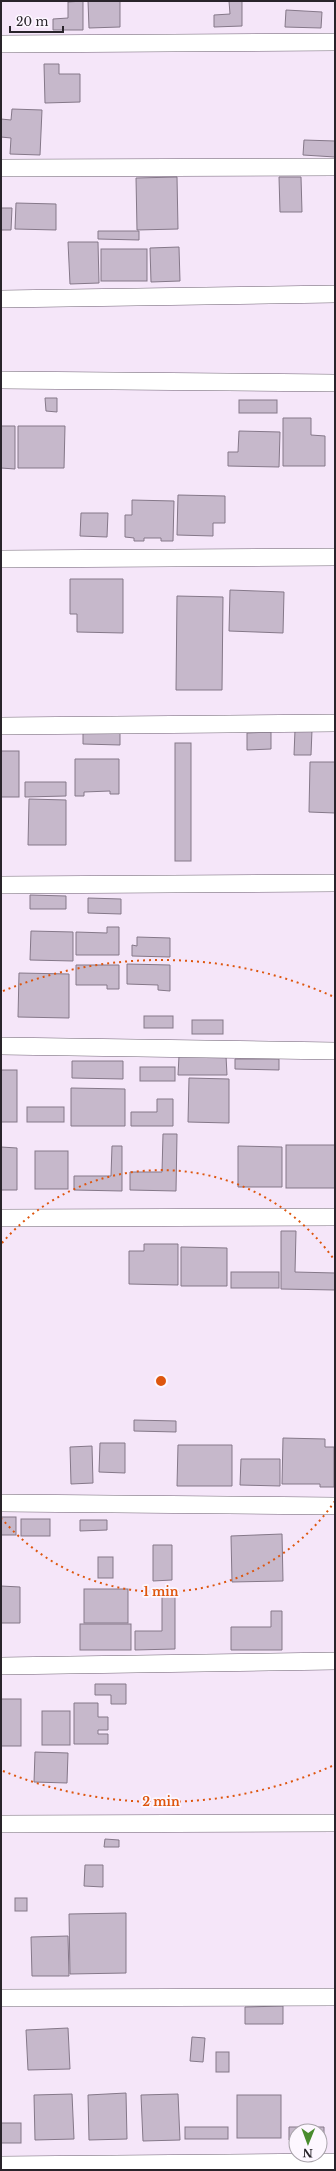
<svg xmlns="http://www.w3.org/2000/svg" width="336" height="2171" viewBox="0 0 336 2171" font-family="'Libre Baskerville',serif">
  <rect width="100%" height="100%" fill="#f5e6f9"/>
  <g fill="#c6b8cb" stroke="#857889">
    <polygon points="83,1 83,30 53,30 53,19 68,18 68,2"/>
    <polygon points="88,1 120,1 120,27 89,28"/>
    <polygon points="229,1 242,1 242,26 214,27 214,15 230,14"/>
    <polygon points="286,10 322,12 321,28 285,27"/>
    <polygon points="44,64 59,64 59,74 80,74 80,102 45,103"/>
    <polygon points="12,109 42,110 40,155 10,154 11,138 1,137 1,119 11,120"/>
    <polygon points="304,140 335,141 335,157 303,155"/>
    <polygon points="177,177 178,229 137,230 136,178"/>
    <polygon points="279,177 301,177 302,212 280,212"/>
    <polygon points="16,203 56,204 56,230 15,229"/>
    <polygon points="1,208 12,208 11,230 1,230"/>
    <polygon points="98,231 139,231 139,240 98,239"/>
    <polygon points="68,242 98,242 99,283 70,284"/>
    <polygon points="179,247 180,281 151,282 150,248"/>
    <rect x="101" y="249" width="46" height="32"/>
    <polygon points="45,398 57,398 57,412 46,411"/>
    <rect x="239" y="400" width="38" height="13"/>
    <polygon points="283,418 311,418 311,435 325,436 325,466 283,466"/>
    <polygon points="1,426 15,426 15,469 1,468"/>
    <polygon points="18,426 65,426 64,468 18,468"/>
    <polygon points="239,431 280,432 279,467 228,466 228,452 238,452"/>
    <polygon points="178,495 225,496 225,523 213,523 213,536 177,535"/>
    <polygon points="132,500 174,501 173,541 161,541 161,538 144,538 144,541 134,541 134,538 125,537 125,515 132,515"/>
    <polygon points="81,513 108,513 107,537 80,536"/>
    <polygon points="70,579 123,579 123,633 77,632 77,614 70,614"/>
    <polygon points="230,590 284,592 283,633 229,631"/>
    <polygon points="177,596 223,597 222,690 176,690"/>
    <polygon points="295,730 312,730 311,755 294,755"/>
    <polygon points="83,732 120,733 120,745 83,744"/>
    <polygon points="271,732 271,749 247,750 247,733"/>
    <rect x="175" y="743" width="16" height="118"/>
    <rect x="1" y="751" width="18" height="46"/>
    <polygon points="75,759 119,759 119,794 110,794 110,791 84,792 84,796 75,796"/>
    <polygon points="310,762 335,762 335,813 309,812"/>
    <polygon points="25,782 66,782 66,796 25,797"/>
    <polygon points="29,799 66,800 66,845 28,845"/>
    <polygon points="30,895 66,896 66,909 30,909"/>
    <polygon points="88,898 121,899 121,914 88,913"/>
    <polygon points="107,927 119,927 119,955 76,955 76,932 107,933"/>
    <polygon points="31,931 73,932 73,961 30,960"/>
    <polygon points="137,937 170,938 170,957 132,956 132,945 137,946"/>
    <polygon points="127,964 170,965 170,991 158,990 158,985 127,984"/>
    <polygon points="76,965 119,965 119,989 107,989 107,985 76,985"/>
    <polygon points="19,973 69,974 69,1018 18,1017"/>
    <rect x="144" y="1016" width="29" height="12"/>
    <rect x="192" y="1020" width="31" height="14"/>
    <polygon points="179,1056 226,1056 227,1075 178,1075"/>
    <polygon points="235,1059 279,1059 279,1070 235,1069"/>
    <polygon points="72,1061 123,1061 123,1079 72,1078"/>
    <rect x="140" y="1067" width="35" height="14"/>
    <rect x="1" y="1070" width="16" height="52"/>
    <polygon points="189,1078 229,1079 229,1123 188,1122"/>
    <polygon points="71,1088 125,1089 125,1126 71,1126"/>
    <polygon points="157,1099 173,1099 173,1126 131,1126 131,1112 157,1112"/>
    <rect x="27" y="1107" width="37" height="15"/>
    <polygon points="163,1134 177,1134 176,1191 130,1190 130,1172 162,1172"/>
    <rect x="286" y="1145" width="49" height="43"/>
    <polygon points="112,1146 122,1146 122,1191 74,1190 74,1176 111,1176"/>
    <polygon points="238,1146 282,1147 282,1187 238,1187"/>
    <polygon points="1,1147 17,1148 17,1190 1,1190"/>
    <rect x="35" y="1151" width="33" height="38"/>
    <polygon points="281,1231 296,1231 295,1272 335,1273 335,1290 281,1289"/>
    <polygon points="144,1244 178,1244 178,1285 129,1284 129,1251 144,1251"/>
    <polygon points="181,1247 227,1248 227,1286 181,1286"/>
    <rect x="231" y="1272" width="48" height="16"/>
    <polygon points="134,1420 176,1421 176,1432 134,1431"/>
    <polygon points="283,1438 325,1439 325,1447 334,1447 334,1487 320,1487 320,1484 282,1484"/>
    <polygon points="100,1443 125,1443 125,1473 99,1472"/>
    <polygon points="178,1445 232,1445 232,1486 177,1486"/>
    <polygon points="92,1446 93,1483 71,1484 70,1447"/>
    <polygon points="241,1459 280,1459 280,1486 240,1485"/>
    <rect x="1" y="1517" width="15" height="18"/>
    <rect x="21" y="1519" width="29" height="17"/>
    <polygon points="80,1520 107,1520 107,1530 80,1531"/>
    <polygon points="282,1534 283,1581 232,1582 231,1536"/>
    <polygon points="153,1545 172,1545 172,1580 153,1581"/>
    <rect x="98" y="1557" width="15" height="21"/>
    <polygon points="1,1586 20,1587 20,1623 1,1623"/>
    <rect x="84" y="1589" width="44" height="34"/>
    <polygon points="175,1592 175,1649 135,1650 135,1631 162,1631 162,1593"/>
    <polygon points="271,1611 282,1611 282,1650 231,1650 231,1627 271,1627"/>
    <rect x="80" y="1624" width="51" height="26"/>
    <polygon points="95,1684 126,1684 126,1704 111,1704 111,1695 95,1695"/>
    <rect x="1" y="1699" width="20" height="47"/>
    <polygon points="74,1703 98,1703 98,1717 108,1717 108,1730 98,1730 98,1734 108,1734 108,1744 74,1744"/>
    <rect x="42" y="1711" width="28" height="34"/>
    <polygon points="35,1752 68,1753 67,1783 34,1782"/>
    <polygon points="105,1839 119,1840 119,1847 104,1847"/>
    <polygon points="85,1865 103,1865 103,1887 84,1886"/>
    <rect x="15" y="1898" width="12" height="13"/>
    <polygon points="126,1913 126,1973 70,1974 69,1914"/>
    <polygon points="68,1936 69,1976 32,1976 31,1937"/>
    <polygon points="283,2006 283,2024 245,2024 245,2007"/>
    <polygon points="68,2028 70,2069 28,2070 26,2030"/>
    <polygon points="192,2037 205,2038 203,2062 190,2061"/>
    <rect x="216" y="2052" width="13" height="20"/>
    <polygon points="126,2093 127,2139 89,2140 88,2095"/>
    <polygon points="72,2094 74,2139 35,2140 34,2095"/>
    <polygon points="178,2094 180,2140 143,2141 141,2095"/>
    <rect x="237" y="2095" width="44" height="43"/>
    <rect x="1" y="2123" width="20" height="20"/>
    <rect x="185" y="2127" width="43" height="12"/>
    <polygon points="289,2127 324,2127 324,2140 320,2140 320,2131 296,2131 296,2140 289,2140"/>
  </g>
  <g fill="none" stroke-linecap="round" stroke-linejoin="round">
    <defs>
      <g id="street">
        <polyline points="1,44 335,42"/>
        <polyline points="1,168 335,167"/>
        <polyline points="1,299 335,294"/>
        <polyline points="1,380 335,383"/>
        <polyline points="1,559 335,557"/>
        <polyline points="1,726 335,723"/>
        <polyline points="1,885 335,883"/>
        <polyline points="1,1046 335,1051"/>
        <polyline points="1,1218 335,1217"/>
        <polyline points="1,1503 335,1506"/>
        <polyline points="1,1666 335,1661"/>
        <polyline points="1,1824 335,1823"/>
        <polyline points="1,1998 335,1997"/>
        <polyline points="1,2165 335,2162"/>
      </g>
    </defs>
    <use href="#street" stroke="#6d6071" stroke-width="18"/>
    <use href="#street" stroke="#fff" stroke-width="17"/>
  </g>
  <g fill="none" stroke="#de560e" stroke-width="2" stroke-dasharray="2 4">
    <path d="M335 1501A211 211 0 0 1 2 1519M2 1243A211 211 0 0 1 335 1261"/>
    <path d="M332 1766A421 421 0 0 1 3 1771M3 991A421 421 0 0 1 332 996"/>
  </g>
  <circle cx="161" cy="1381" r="6" fill="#de560e" stroke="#fdf7ff" stroke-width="2"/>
  <g font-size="12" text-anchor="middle" font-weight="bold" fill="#de560e" stroke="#fdf7ff" stroke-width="3.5" stroke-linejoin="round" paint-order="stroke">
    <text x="161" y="1596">1 min</text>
    <text x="161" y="1806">2 min</text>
  </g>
  <rect width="336" height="2171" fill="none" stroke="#29242b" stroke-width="4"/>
  <g transform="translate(308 2143) rotate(181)"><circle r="19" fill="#fdf7ff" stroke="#a8a3aa"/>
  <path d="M0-3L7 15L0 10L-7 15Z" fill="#498b2e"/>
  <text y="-6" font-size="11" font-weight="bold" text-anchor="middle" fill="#29242b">N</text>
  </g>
  <path d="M10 26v6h53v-6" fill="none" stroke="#29242b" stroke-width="2"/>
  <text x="16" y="26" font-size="12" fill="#29242b" stroke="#fdf7ff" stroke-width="3" paint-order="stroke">20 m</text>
</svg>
